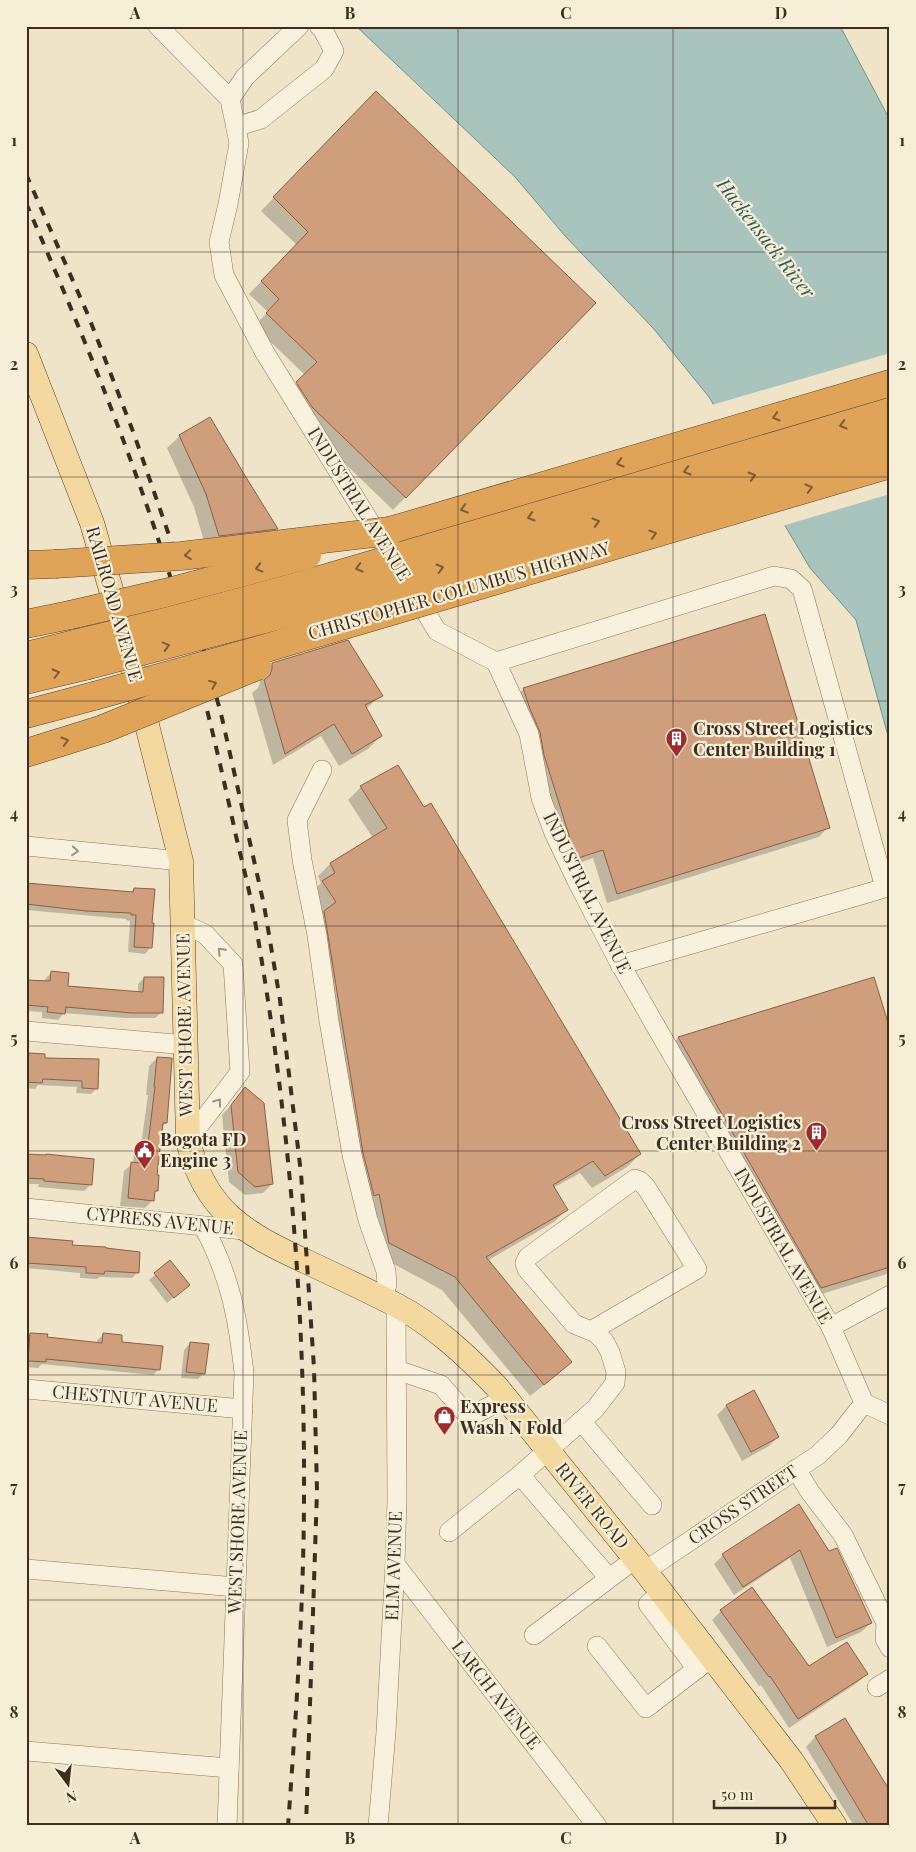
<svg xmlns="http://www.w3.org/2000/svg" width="916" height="1852" viewBox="0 0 916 1852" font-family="'Playfair Display',serif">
  <rect width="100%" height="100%" fill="#f0e4c8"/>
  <polygon fill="#a9c4bc" stroke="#6f938a" points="356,26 840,26 890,120 890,743 856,620 810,568 709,397 653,328 566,237 515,177"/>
  <polygon fill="#f0e4c8" points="890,353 890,494 782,526 712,405"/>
  <g fill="#0003">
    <polygon points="376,92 594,304 393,510 300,420 285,396 305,375 254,326 268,312 249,294 297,245 261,211"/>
    <polygon points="180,436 276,528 264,541 206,548 194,507 167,448"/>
    <polygon points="273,664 381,695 366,709 381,736 368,749 339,766 321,736 273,765 252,693 258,688 260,682 260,676"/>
    <polygon points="524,689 828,827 819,837 607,903 593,858 569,867 514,698"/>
    <polygon points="397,767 640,1154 627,1167 592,1188 580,1173 553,1188 566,1210 554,1222 487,1261 571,1362 558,1374 530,1396 442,1290 377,1255 312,925 323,914 310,894 321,883 318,876 330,864 373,838 348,800 361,787"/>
    <polygon points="26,885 130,893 134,889 151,947 145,954 128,952 130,921 126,920 126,919 26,910"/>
    <polygon points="51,973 66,987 138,993 138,984 144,978 162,1012 155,1018 125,1018 64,1013 58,1020 42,1018 42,1012 26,1011 26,981 45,982 45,979"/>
    <polygon points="873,979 890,1034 890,1273 812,1297 669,1048 678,1038"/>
    <polygon points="26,1054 44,1056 43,1059 97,1088 91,1094 76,1093 77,1087 38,1085 35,1089 26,1088"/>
    <polygon points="157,1058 166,1123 161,1127 156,1176 156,1190 154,1193 153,1200 145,1208 120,1206 124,1171 133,1163 134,1153 141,1145 148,1095 146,1095 149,1066"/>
    <polygon points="245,1089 272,1184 263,1193 245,1195 229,1182 222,1115"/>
    <polygon points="26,1155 90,1185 84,1191 38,1187 39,1184 26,1184"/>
    <polygon points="26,1238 71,1246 138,1272 132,1278 100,1277 97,1279 80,1278 80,1273 26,1268"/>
    <polygon points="170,1262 182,1291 167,1303 149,1280"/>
    <polygon points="30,1334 46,1338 97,1343 97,1340 103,1335 159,1369 153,1375 42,1364 38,1368 26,1367 26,1336"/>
    <polygon points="190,1343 204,1373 198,1379 181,1378 184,1350"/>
    <polygon points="753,1391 778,1437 769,1446 742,1461 717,1415 726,1406"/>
    <polygon points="799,1506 871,1623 861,1632 827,1647 790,1558 734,1595 714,1564 723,1555"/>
    <polygon points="721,1611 809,1668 867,1674 857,1683 789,1728 761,1685 759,1686 712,1620"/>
    <polygon points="844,1720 890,1826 854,1826 806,1747 815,1737"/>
  </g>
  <g fill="#cf9f7d" stroke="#8d5f41">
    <polygon points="376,91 596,303 406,498 312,407 296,382 317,362 266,313 279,299 261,281 308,232 273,197"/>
    <polygon points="210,417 244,474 278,529 219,536 206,494 179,435"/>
    <polygon points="765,614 830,828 617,894 603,850 578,858 573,848 544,755 540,732 530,709 523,688"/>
    <polygon points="348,640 383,696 365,705 382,736 352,754 334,724 285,754 264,680 270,675 272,669 272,663"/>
    <polygon points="398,765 424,807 431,803 641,1154 605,1176 593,1161 553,1185 568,1210 486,1257 572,1362 544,1385 455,1277 389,1243 379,1194 374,1196 363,1153 324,911 336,902 322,881 335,873 330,863 387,828 360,786"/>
    <polygon points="26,883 133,892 134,888 155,889 152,923 154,923 152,948 134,947 136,915 131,915 131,913 86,911 26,904"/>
    <polygon points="51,971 69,973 68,986 143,992 144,977 164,977 163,1013 132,1013 66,1007 65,1014 47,1012 48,1007 26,1005 26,980 50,981"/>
    <polygon points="874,977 890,1029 890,1267 821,1288 678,1037"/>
    <polygon points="29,1053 45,1054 45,1058 99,1059 98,1089 82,1088 82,1081 43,1079 42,1083 26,1082"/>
    <polygon points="157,1057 172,1058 172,1060 167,1123 163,1123 157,1175 159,1175 158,1191 155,1191 154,1201 128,1198 131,1162 140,1163 142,1143 148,1144 155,1087 154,1087"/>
    <polygon points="245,1087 264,1103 273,1184 255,1187 238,1172 231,1105"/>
    <polygon points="26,1154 46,1155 46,1154 94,1159 92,1185 44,1181 44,1179 26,1178"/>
    <polygon points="26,1237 73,1241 72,1245 106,1247 106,1248 140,1252 139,1273 105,1271 104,1274 86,1273 86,1267 26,1263"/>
    <polygon points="170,1260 190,1285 174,1298 154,1273"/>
    <polygon points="30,1333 48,1334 47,1337 102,1343 103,1333 122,1335 122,1342 163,1346 160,1370 46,1359 46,1362 28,1361"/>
    <polygon points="190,1342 209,1344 205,1374 186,1372"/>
    <polygon points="754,1390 779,1437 751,1452 726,1405"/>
    <polygon points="799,1504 829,1551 837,1548 872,1623 836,1638 800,1550 743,1587 722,1554"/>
    <polygon points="752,1587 809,1666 847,1642 868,1674 798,1719 770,1676 769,1677 720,1610"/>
    <polygon points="845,1718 890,1791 890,1826 869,1826 815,1736"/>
  </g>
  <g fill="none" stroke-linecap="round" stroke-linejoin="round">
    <defs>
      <g id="minor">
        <polyline points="158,26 230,99 239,143 228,204 219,242 224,275 265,353 399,569"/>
        <polyline points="230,99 245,77 299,26"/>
        <polyline points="236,127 261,119 324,69 334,51 322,28 319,26"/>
        <polyline points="415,594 437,631 496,662 529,734 541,798 554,833 577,881 618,960 655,1025 831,1327 864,1403 839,1435 818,1455 645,1571"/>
        <polyline points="496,662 774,576 791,579 802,589 885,888 620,965"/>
        <polyline points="322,770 297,820 302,860 317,935 329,1021 352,1155 368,1220 386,1271 387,1285 381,1298"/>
        <polyline points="26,846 181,861"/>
        <polyline points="183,924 205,934 233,964 240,1072 188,1140"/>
        <polyline points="26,1031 187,1045"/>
        <polyline points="26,1208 244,1230"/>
        <path d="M203 1226C230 1275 238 1318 244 1373L227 1826"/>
        <polyline points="831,1327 890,1295"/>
        <polyline points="397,1370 441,1385 469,1417 506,1398"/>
        <polyline points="26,1389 243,1409"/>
        <polyline points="864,1403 890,1415"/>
        <polyline points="581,1421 652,1505"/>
        <polyline points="796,1469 810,1492 843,1535 886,1623 885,1639 890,1648"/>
        <polyline points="520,1475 609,1578"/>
        <polyline points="449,1532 520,1475 595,1409 615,1383 616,1372 610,1352 604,1341 596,1333 574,1324 527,1269 525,1263 528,1257 635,1179 640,1181 646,1187 697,1269 591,1331"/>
        <polyline points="395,1564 597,1826"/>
        <polyline points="26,1569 236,1587"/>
        <polyline points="662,1593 648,1604 697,1669"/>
        <polyline points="534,1635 635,1559"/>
        <polyline points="597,1646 646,1708 711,1658"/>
        <polyline points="877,1687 890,1679"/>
        <polyline points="26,1751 229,1768"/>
        <polyline points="378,1826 386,1732 395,1564 397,1500 396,1305"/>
      </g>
      <path id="major" d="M26 354 92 523 129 653 181 861 188 1140C204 1211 246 1234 307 1262 337 1276 367 1290 396 1305 434 1325 466 1355 496 1386L645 1571 791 1760 835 1826"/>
      <g id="highway">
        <polyline points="390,531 890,384"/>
        <polyline points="26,565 55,564"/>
        <polyline points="26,624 70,615"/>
        <polyline points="26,656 78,643"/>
        <polyline points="26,680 85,666"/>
        <polyline points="26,714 94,696"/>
        <polyline points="26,753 103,729"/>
      </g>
    </defs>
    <use href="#minor" stroke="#8d765c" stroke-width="20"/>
    <use href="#major" stroke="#5b4430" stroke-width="25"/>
    <use href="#highway" stroke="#5b4430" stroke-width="29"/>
    <use href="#minor" stroke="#faf1dc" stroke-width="19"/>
    <use href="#major" stroke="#f3d9a0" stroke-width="24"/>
    <use href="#highway" stroke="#e0a458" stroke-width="28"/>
    <g stroke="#3d2e20" stroke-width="4" stroke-dasharray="9 9" stroke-linecap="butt">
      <polyline points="26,174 88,315 134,434 170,538 200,635 222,718 264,905 280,1000 301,1173 314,1368 317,1491 306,1826"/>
      <path d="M26 203C88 346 148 491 189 641 207 706 222 771 236 836 242 861 248 885 253 910 287 1098 305 1300 304 1492 304 1603 296 1715 288 1826"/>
    </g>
    <defs>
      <g id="highway-bridge">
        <polyline points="55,564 181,556 390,531"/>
        <polyline points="70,615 165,593 307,555"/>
        <polyline points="78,643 173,620 303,585 890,412"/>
        <polyline points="85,666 288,613 890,436"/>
        <polyline points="94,696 256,651 890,464"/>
        <polyline points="103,729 257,666"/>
      </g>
    </defs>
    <use href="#highway-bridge" stroke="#5b4430" stroke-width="29" stroke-linecap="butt"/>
    <use href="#highway-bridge" stroke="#e0a458" stroke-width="28"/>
  </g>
  <defs><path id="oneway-chevron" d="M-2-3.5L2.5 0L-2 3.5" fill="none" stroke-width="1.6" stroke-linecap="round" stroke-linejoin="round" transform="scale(1.25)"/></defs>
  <g stroke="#7e5d36">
    <use href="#oneway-chevron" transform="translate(776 417) rotate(164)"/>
    <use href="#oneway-chevron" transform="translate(843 425) rotate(164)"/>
    <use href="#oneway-chevron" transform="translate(620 463) rotate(164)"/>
    <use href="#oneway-chevron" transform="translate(687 471) rotate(164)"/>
    <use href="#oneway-chevron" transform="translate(752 476) rotate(-16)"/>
    <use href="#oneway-chevron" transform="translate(809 488) rotate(-16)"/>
    <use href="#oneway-chevron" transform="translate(464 509) rotate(164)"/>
    <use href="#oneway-chevron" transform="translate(531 517) rotate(164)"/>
    <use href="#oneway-chevron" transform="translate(596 522) rotate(-16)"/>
    <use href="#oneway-chevron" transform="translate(653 534) rotate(-17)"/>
    <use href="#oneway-chevron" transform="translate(188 555) rotate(174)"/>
    <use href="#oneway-chevron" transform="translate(259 568) rotate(165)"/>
    <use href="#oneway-chevron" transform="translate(359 568) rotate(164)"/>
    <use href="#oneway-chevron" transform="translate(440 568) rotate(-16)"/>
    <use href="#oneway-chevron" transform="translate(166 646) rotate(-15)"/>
    <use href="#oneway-chevron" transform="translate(56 673) rotate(-14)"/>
    <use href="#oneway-chevron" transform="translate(213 684) rotate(-22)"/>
    <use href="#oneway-chevron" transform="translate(65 741) rotate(-17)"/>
  </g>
  <g stroke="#9c907e">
    <use href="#oneway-chevron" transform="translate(75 851) rotate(5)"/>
    <use href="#oneway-chevron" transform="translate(221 951) rotate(-133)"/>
    <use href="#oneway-chevron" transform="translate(218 1102) rotate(-53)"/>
  </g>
  <path fill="none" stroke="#3d2e20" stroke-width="1" stroke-opacity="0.55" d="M243 26V1826M458 26V1826M673 26V1826M26 252H890M26 477H890M26 701H890M26 926H890M26 1151H890M26 1375H890M26 1600H890"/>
  <defs>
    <symbol id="building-pin" viewBox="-11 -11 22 30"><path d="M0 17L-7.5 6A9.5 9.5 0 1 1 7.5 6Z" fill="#9e2a2b" stroke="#f7eed8"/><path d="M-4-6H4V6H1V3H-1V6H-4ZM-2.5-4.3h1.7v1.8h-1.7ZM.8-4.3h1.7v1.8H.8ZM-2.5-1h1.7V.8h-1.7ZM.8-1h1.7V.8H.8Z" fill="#fff"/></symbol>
    <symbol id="civic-pin" viewBox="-11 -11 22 30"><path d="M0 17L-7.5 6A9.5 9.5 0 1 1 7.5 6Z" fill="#9e2a2b" stroke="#f7eed8"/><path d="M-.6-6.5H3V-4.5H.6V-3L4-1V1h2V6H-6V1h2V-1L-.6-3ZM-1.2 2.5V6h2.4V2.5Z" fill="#fff"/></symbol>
    <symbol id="shop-pin" viewBox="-11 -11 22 30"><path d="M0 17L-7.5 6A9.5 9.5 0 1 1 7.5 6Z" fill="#9e2a2b" stroke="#f7eed8"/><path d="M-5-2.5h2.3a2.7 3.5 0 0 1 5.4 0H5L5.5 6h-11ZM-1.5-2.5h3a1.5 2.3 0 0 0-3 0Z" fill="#fff"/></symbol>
  </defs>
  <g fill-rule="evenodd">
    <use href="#building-pin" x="664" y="726" width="25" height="34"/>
    <use href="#building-pin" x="804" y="1120" width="25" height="34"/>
    <use href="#civic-pin" x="132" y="1138" width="25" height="34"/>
    <use href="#shop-pin" x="432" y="1404" width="25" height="34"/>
  </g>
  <g text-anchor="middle" stroke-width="4.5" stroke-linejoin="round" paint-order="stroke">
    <g font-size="18" fill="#3d2e20" stroke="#f7eed8">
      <text transform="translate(359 504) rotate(58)" y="6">INDUSTRIAL AVENUE</text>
      <text transform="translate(459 591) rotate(-16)" y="6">CHRISTOPHER COLUMBUS HIGHWAY</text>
      <text transform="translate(114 604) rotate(74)" y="6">RAILROAD AVENUE</text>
      <text transform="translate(587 893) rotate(64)" y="6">INDUSTRIAL AVENUE</text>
      <text transform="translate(185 1025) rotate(-91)" y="6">WEST SHORE AVENUE</text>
      <text transform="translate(160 1221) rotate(6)" y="6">CYPRESS AVENUE</text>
      <text transform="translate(783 1246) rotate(60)" y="6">INDUSTRIAL AVENUE</text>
      <text transform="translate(135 1399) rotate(5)" y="6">CHESTNUT AVENUE</text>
      <text transform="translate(743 1505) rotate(-34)" y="6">CROSS STREET</text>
      <text transform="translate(592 1506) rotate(51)" y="6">RIVER ROAD</text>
      <text transform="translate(238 1522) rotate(-88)" y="6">WEST SHORE AVENUE</text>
      <text transform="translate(394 1566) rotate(-88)" y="6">ELM AVENUE</text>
      <text transform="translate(496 1695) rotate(52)" y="6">LARCH AVENUE</text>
    </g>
    <g font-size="18" font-weight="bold" fill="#3d2e20" stroke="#f7eed8" text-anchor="start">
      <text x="693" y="735">Cross Street Logistics<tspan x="693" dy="21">Center Building 1</tspan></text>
      <text x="801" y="1129" text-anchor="end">Cross Street Logistics<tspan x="801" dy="21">Center Building 2</tspan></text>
      <text x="160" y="1146">Bogota FD<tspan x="160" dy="21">Engine 3</tspan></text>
      <text x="460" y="1413">Express<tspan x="460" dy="21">Wash N Fold</tspan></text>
    </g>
    <g font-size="19" font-style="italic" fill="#2f5d5a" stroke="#f7eed8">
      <text transform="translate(766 238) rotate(52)" y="7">Hackensack River</text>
    </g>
  </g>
  <rect width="916" height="1852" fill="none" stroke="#f7eed8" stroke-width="55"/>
  <g transform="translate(68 1784) rotate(165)" stroke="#f7eed8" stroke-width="4" paint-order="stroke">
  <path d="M0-4L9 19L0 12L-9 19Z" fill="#3d2e20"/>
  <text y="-8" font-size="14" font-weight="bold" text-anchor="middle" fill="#3d2e20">N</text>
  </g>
  <path d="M714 1800v8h121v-8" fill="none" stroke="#3d2e20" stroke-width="2.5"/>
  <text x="721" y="1800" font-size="15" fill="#3d2e20" stroke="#f7eed8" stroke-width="4" paint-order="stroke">50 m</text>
  <rect x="28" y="28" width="860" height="1796" fill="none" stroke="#3d2e20" stroke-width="2"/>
  <g font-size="16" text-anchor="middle" font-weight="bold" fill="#3d2e20">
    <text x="135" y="19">A</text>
    <text x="350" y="19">B</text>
    <text x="566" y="19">C</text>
    <text x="781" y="19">D</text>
    <text x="14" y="146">1</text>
    <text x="902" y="146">1</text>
    <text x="14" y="370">2</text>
    <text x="902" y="370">2</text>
    <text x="14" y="595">3</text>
    <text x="902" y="595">3</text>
    <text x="14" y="819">4</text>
    <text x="902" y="819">4</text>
    <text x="14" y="1044">5</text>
    <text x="902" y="1044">5</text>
    <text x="14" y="1269">6</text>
    <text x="902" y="1269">6</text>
    <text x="14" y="1493">7</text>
    <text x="902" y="1493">7</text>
    <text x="14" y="1718">8</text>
    <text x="902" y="1718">8</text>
    <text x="135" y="1844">A</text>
    <text x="350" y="1844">B</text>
    <text x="566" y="1844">C</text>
    <text x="781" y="1844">D</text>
  </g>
</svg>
